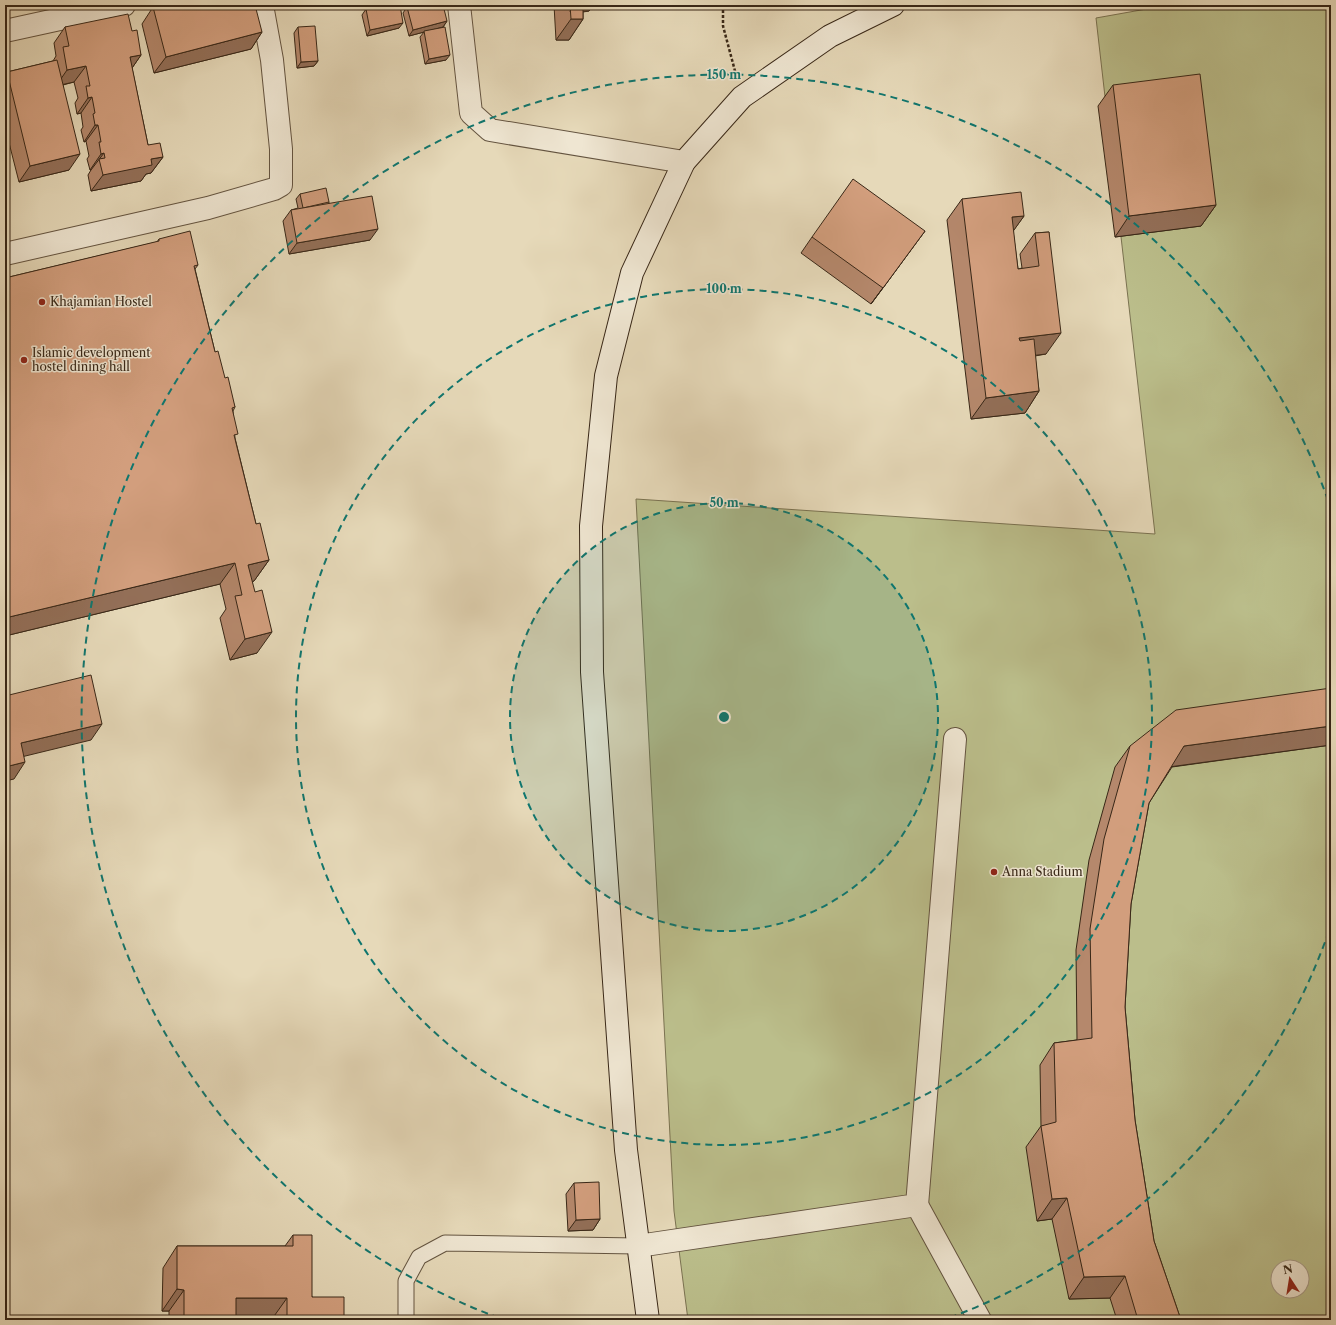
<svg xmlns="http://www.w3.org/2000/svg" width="1336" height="1325" viewBox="0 0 1336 1325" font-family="'Libre Caslon Text',serif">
  <rect width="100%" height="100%" fill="#e6d9b9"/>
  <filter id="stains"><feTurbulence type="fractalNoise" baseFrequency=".005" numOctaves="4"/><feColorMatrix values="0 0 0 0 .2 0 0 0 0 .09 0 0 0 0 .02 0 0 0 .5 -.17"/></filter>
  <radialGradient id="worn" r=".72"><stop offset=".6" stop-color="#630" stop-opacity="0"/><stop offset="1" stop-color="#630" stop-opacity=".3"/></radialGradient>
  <path fill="#bbbe8b" stroke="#7a7251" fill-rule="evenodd" d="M1169 5H1331V1320H688L674 1211 636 499 1155 534 1096 18ZM1278 1267H1302V1291H1278Z"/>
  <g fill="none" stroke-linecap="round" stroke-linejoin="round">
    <defs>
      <polyline id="lane" points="406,1320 406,1281 419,1257 445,1243 638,1246"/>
      <g id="street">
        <polyline points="459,5 471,113 490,130 684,162"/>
        <polyline points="5,31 124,5"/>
        <polyline points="5,254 208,208 274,189 281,185 281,149 272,60 262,5"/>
        <polyline points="917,1205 980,1320"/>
        <polyline points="638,1246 917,1205 955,739"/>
      </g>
      <polyline id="secondary" points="648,1320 626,1150 592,672 591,526 606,376 632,273 684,162 742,97 830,36 893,5"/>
    </defs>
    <use href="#lane" stroke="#645440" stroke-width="17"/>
    <use href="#street" stroke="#645440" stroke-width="24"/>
    <use href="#secondary" stroke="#382717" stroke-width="24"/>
    <polyline stroke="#382717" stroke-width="2.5" stroke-dasharray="3 2" stroke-linecap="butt" points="723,5 723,26 735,71"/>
    <use href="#lane" stroke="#efe6d2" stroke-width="15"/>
    <use href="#street" stroke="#efe6d2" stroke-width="22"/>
    <use href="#secondary" stroke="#efe6d2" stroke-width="22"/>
  </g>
  <g fill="#b5886c" stroke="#382717">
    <polygon points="554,5 594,5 589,11 583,12 583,19 569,40 556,40"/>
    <polygon points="153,7 222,8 262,32 251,49 154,73 142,24"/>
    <polygon points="407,7 447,21 443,27 428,31 446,60 425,64 420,37 424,32 409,36 403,13"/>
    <polygon points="366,9 399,28 367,36 362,15"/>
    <polygon points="65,27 132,31 141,55 132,68 148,145 163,157 151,173 146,174 141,181 91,191 88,175 91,170 90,170 87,159 89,156 86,141 84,142 81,130 83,127 81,113 77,114 75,103 78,98 74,82 63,85 69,170 19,182 5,127 5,75 7,72 53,61 56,56 54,43"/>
    <polygon points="298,27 318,61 314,66 297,68 294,33"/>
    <polygon points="1113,85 1216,205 1201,226 1115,237 1098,106"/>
    <polygon points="300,194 329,202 329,203 370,240 289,254 283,221 291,210 298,208 296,199"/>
    <polygon points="962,199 1024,216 1013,231 1018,269 1022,268 1020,254 1035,233 1049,232 1046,354 1035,356 1039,391 1025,413 971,419 947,220"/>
    <polygon points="812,237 913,247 871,304 801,253"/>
    <polygon points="159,239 198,265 195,269 215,352 235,407 233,411 235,438 256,524 269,560 254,581 252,582 257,653 230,660 220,618 226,609 220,584 5,636 5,278 157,242"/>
    <polygon points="1331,745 1172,767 1149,803 1131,904 1125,1007 1135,1120 1154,1241 1181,1320 1117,1320 1110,1298 1069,1299 1052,1219 1037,1221 1026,1147 1041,1126 1040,1065 1054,1043 1077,1040 1076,950 1089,860 1115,767 1130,746"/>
    <polygon points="574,1183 600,1219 593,1230 568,1231 566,1194"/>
    <polygon points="293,1235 312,1297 344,1320 272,1320 272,1319 169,1320 169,1311 162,1311 163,1268 177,1246 285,1246"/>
  </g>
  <g fill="#936f58" stroke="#382717">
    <polygon points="356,5 369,5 355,7"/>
    <polygon points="572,5 594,5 589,11 570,12"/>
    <polygon points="610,5 639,5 638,6 608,8"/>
    <polygon points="571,19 583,19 569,40 556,40"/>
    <polygon points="447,21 443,27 409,36 413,30"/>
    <polygon points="403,23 399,28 367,36 370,30"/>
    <polygon points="262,32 251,49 154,73 166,57"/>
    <polygon points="141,55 130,71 130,57"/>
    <polygon points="450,55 446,60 425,64 429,59"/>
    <polygon points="318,61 314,66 297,68 301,62"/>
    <polygon points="86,66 74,82 56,86 67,70"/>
    <polygon points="92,97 81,113 77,114 88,98"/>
    <polygon points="95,125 98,125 86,141 84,142"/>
    <polygon points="104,153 91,170 90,170 101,154"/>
    <polygon points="80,154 69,170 19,182 30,166"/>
    <polygon points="163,157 151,173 146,174 141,181 91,191 103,175 151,159"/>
    <polygon points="9,181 5,187 5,182"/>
    <polygon points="1216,205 1201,226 1115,237 1129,216"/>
    <polygon points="1024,216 1009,237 1012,217"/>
    <polygon points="378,229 370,240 289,254 297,243"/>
    <polygon points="925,231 913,247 871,304 883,288"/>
    <polygon points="1061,333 1046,354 1005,359 1019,338"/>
    <polygon points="1039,391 1025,413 971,419 986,398"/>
    <polygon points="269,560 254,581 240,585 248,565"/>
    <polygon points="235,563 220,584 5,636 5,618"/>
    <polygon points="272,632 257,653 230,660 245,639"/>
    <polygon points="102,724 91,740 9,760 21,743"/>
    <polygon points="1331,726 1331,745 1169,767 1184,746"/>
    <polygon points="25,762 14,779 5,781 5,767"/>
    <polygon points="1067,1198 1052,1219 1037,1221 1052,1199"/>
    <polygon points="600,1219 593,1230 568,1231 576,1220"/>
    <polygon points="1125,1276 1110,1298 1069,1299 1084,1277"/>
    <polygon points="177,1289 184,1290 169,1311 162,1311"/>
    <polygon points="236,1298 287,1298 272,1319 221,1319"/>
  </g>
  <g fill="#d29e7d" stroke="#382717">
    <polygon points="162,5 221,5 222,8 233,5 255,5 262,32 166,57 153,7"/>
    <polygon points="385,5 400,5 403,23 370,30 366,9"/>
    <polygon points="415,5 443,5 447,21 413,30 407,7"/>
    <polygon points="570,5 583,5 583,19 571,19"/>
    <polygon points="128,14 132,31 137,30 141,55 130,57 148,145 160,143 163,157 151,159 152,165 103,175 99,159 105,158 104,153 101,154 99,142 101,142 98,125 95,125 93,114 95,113 92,97 88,98 86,86 90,86 86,66 67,70 63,47 69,46 65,27"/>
    <polygon points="315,26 318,61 301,62 298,27"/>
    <polygon points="445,27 450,55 429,59 424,31"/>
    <polygon points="57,60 80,154 30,166 7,72"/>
    <polygon points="1200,74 1216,205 1129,216 1113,85"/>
    <polygon points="5,165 9,181 5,182"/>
    <polygon points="853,179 925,231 883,288 812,237"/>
    <polygon points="326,188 329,202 303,208 300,194"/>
    <polygon points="1021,192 1024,216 1012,217 1018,269 1039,266 1035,233 1049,232 1061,333 1019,338 1020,341 1034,339 1039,391 986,398 962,199"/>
    <polygon points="372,196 378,229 297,243 291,210"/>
    <polygon points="190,231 198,265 194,266 215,352 218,351 225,378 228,377 235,407 232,408 238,434 234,435 256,524 260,523 269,560 248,565 255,592 262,590 272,632 245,639 235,596 242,595 235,563 5,618 5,278 159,241 159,239"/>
    <polygon points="91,675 102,724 21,743 25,762 5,767 5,696"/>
    <polygon points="1331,688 1331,726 1184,746 1149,803 1131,904 1125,1007 1135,1120 1154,1241 1181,1320 1138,1320 1125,1276 1084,1277 1067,1198 1052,1199 1041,1126 1056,1122 1054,1043 1092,1038 1090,929 1104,839 1130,746 1176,710"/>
    <polygon points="599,1182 600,1219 576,1220 574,1183"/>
    <polygon points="293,1235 312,1235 312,1297 344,1297 344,1320 287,1320 287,1298 236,1298 236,1320 184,1320 184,1290 177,1289 177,1246 293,1246"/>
  </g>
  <circle cx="724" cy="717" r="214" fill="#0f766e" fill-opacity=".12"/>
  <g fill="none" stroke="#0f766e" stroke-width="2" stroke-dasharray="7 5">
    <circle cx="724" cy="717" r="214"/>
    <circle cx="724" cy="717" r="428"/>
    <path d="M1329 931A642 642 0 0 1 949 1318M499 1318A642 642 0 1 1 1329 503"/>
  </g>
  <g fill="#8f2418" stroke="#efe6d2" stroke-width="1.5">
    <circle cx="42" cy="302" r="4"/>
    <circle cx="24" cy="360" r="4"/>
    <circle cx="994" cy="872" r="4"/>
  </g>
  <g text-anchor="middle" stroke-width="3" stroke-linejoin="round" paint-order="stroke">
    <g font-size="12" fill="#382717" stroke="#efe6d2" text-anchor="start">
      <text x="50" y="306">Khajamian Hostel</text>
      <text x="32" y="357">Islamic development<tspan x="32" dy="14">hostel dining hall</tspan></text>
      <text x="1002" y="876">Anna Stadium</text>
    </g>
  </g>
  <circle cx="724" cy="717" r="6" fill="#0f766e" stroke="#efe6d2" stroke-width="2"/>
  <g font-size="12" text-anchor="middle" font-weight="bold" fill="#0f766e" stroke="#efe6d2" stroke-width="3" stroke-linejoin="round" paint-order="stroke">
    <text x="724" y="79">150 m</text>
    <text x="724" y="293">100 m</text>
    <text x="724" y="507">50 m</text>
  </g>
  <rect width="1336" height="1325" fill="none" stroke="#e6d9b9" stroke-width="20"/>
  <rect x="6" y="6" width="1324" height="1313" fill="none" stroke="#382717" stroke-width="2"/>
  <rect x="10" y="10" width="1316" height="1305" fill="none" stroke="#382717"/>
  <g transform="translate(1290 1279) rotate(348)"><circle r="19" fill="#efe6d2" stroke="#a69a87"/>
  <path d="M0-3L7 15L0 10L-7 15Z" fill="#8f2418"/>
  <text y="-6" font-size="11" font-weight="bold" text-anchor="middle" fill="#382717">N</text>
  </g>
  <rect width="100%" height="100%" filter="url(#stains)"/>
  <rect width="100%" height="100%" fill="url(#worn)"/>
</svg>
